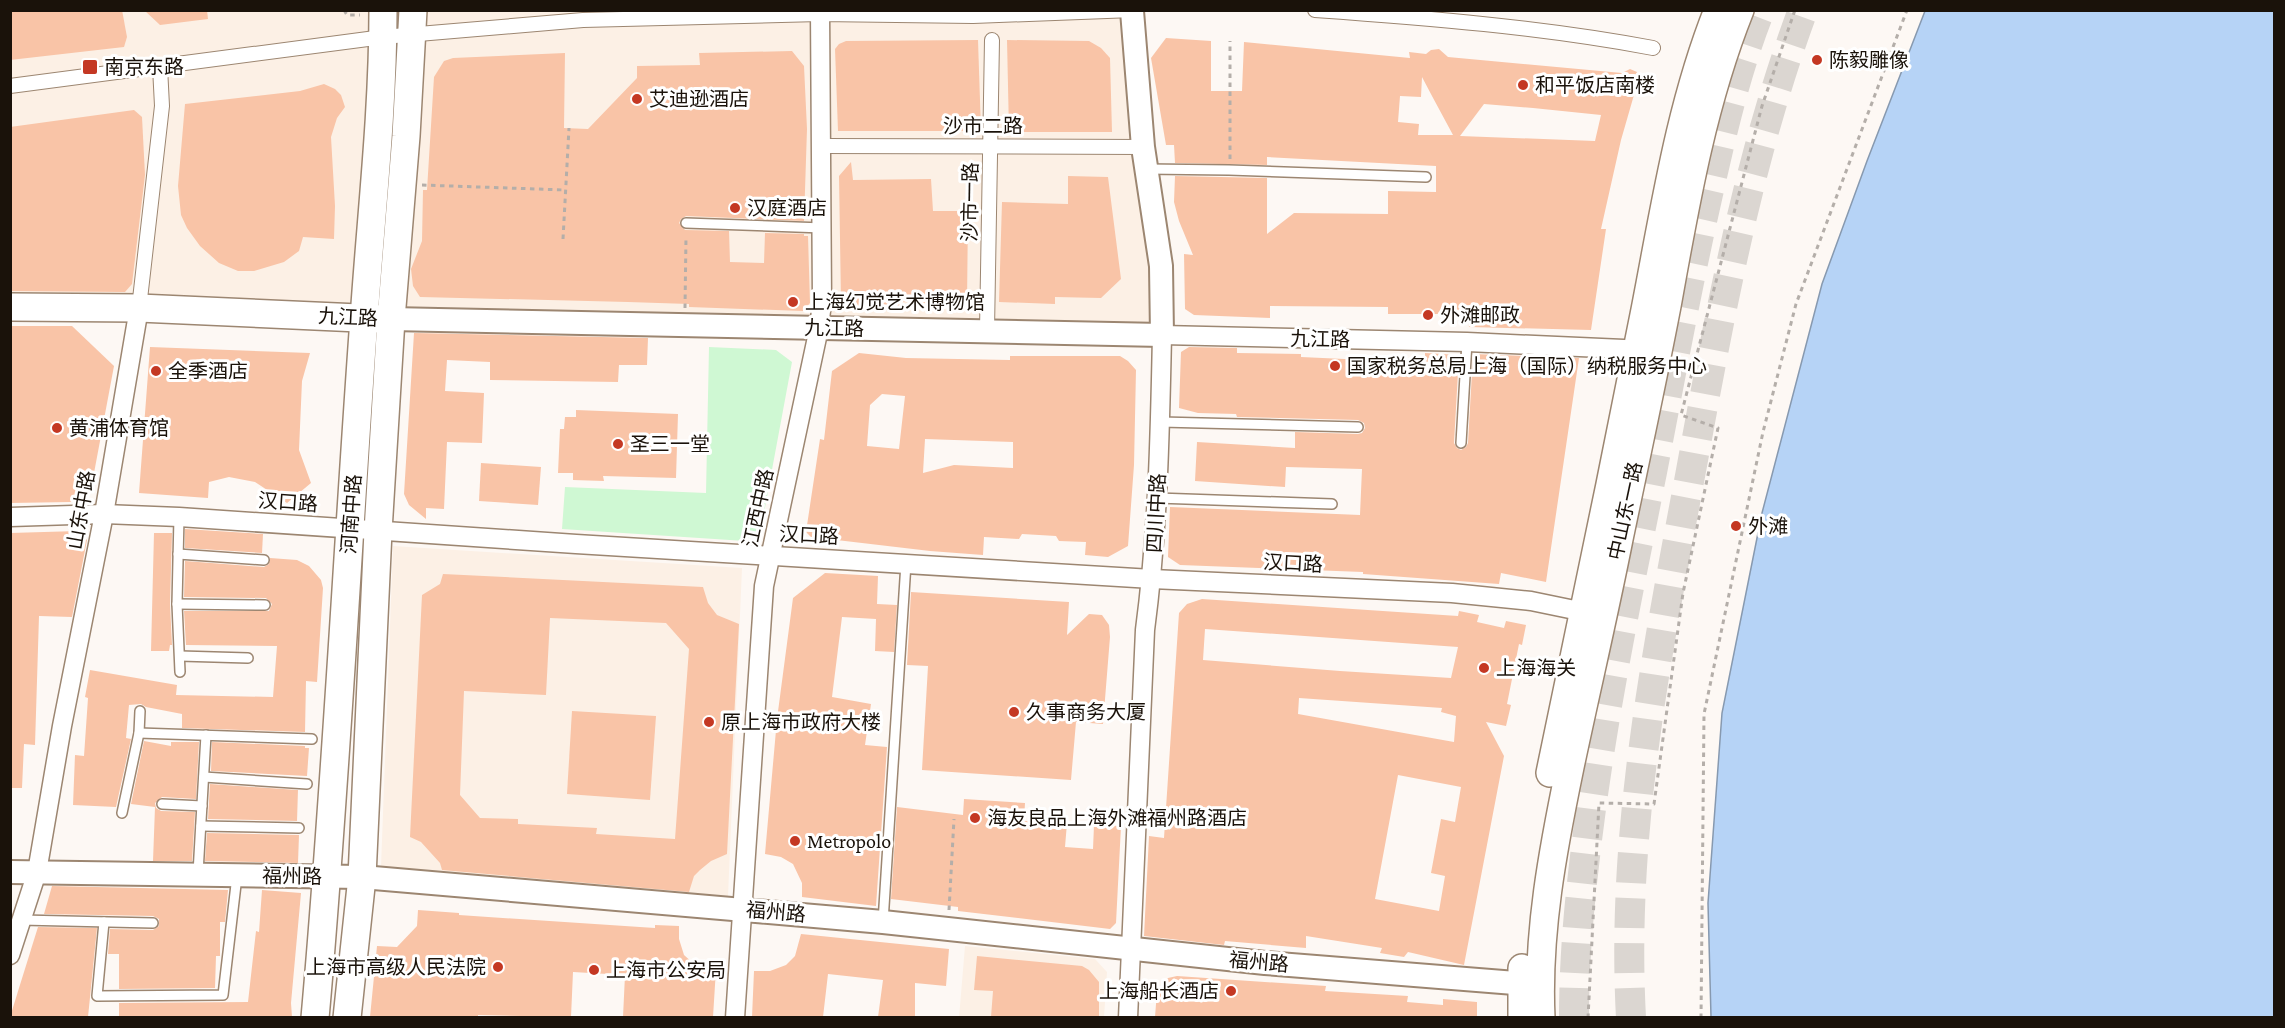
<svg xmlns="http://www.w3.org/2000/svg" width="2285" height="1028" viewBox="0 0 2285 1028" font-family="'Crimson Pro','Noto Sans SC',serif">
  <rect width="100%" height="100%" fill="#fdf8f4"/>
  <g fill="#fcf0e5">
    <polygon points="1132,10 1162,335 11,307 11,11"/>
    <polygon points="393,546 742,568 728,896 381,867"/>
    <polygon points="965,946 1095,959 1107,972 1104,1017 959,1018"/>
  </g>
  <polygon fill="#cff8d3" points="709,347 776,350 792,362 761,529 745,541 562,529 565,487 706,493"/>
  <polygon fill="#b6d3f6" stroke="#8799af" stroke-width="1.5" points="1925,11 2274,11 2274,1017 1711,1017 1708,903 1722,713 1762,513 1822,284 1867,161"/>
  <g fill="#f9c4a7" fill-rule="evenodd">
    <polygon points="10,10 122,10 127,37 124,47 10,60"/>
    <polygon points="144,10 207,10 208,19 160,25"/>
    <path d="M1166 38 1211 41V91H1242L1244 42 1410 58 1409 52 1426 54 1431 50 1439 49 1448 57 1622 73 1630 69 1637 72 1640 83 1636 88 1621 140 1601 229H1606L1591 330 1469 327 1468 314H1388V307L1270 306V318L1194 315 1185 309 1184 254 1193 255 1179 221 1174 202 1175 176 1267 178V234L1294 213 1388 214V191L1436 192V166L1267 157V165L1175 163 1174 145H1166L1151 58ZM1422 77 1432 96 1453 135H1418L1419 124 1398 122 1400 96 1421 97ZM1484 104 1533 108 1601 115 1595 141 1460 136Z"/>
    <polygon points="978,40 981,131 838,131 835,49 839,44 846,41"/>
    <polygon points="1007,40 1089,41 1101,48 1110,58 1112,132 1009,132"/>
    <polygon points="792,51 804,66 807,129 804,221 686,216 681,219 679,223 685,230 729,231 730,262 764,263 765,233 804,234 804,236 808,236 810,303 803,311 689,307 689,304 628,302 420,297 413,286 411,269 422,241 423,190 427,190 434,77 444,61 453,58 565,53 564,128 588,129 637,78 637,66 700,65 699,53"/>
    <polygon points="324,84 335,89 341,95 345,107 337,118 331,137 335,206 334,239 303,237 299,251 284,262 254,271 238,271 219,263 200,246 187,228 181,215 178,186 185,104 300,91"/>
    <polygon points="134,110 142,117 145,175 132,284 125,292 10,291 10,127"/>
    <polygon points="851,162 853,180 931,179 933,211 968,211 967,304 902,302 901,311 848,310 844,306 841,301 839,176"/>
    <polygon points="1068,176 1108,177 1121,279 1101,298 1055,297 1055,304 999,302 1002,202 1068,204"/>
    <polygon points="10,326 72,326 114,366 91,489 71,502 10,503"/>
    <polygon points="414,333 648,338 647,365 619,365 618,382 490,380 490,362 447,360 445,391 484,393 482,443 447,442 444,509 426,508 426,519 409,505 404,494"/>
    <polygon points="150,347 310,353 302,381 299,450 311,483 287,503 255,482 229,477 209,482 208,498 139,493"/>
    <polygon points="1189,347 1237,348 1237,353 1301,354 1301,357 1366,360 1366,358 1425,360 1425,353 1459,355 1454,443 1457,448 1461,450 1466,447 1468,443 1473,354 1579,358 1546,582 1501,573 1499,584 1363,574 1363,572 1180,565 1168,557 1170,507 1360,515 1362,469 1286,467 1285,487 1195,481 1197,442 1295,448 1295,432 1358,434 1362,433 1365,428 1364,423 1358,420 1237,417 1236,414 1198,413 1179,408 1181,352"/>
    <path d="M859 353 906 358 1010 360V356H1120L1128 361 1136 370 1134 465 1128 546 1108 557 1085 555 1086 542 1059 541 1056 536 1022 534 1019 539 984 537 983 555 930 551 811 537 806 532 820 439 824 440 832 371ZM882 394 905 396 899 449 867 446 870 405ZM925 439 1013 442V468L954 465 923 473Z"/>
    <polygon points="576,410 678,414 676,478 603,476 604,481 573,480 573,473 558,473 560,429 564,429 565,417 576,417"/>
    <polygon points="481,463 541,467 538,505 479,501"/>
    <polygon points="185,529 263,534 262,553 185,548"/>
    <polygon points="78,531 87,540 72,617 39,616 35,745 24,744 22,788 10,788 10,533"/>
    <polygon points="154,533 172,533 170,604 172,645 170,645 169,651 151,651"/>
    <polygon points="270,558 297,560 309,566 321,580 323,588 317,682 306,681 305,732 182,728 182,714 146,707 141,704 129,705 126,738 131,739 116,807 73,805 75,755 84,756 88,698 85,697 90,670 177,685 176,695 273,697 277,646 186,645 184,611 269,611 272,604 266,598 184,597 185,561 264,567 269,564"/>
    <polygon points="825,573 878,576 877,604 897,605 894,652 875,651 876,619 842,617 832,697 871,704 865,745 887,747 876,906 802,897 802,883 793,864 781,857 765,854 777,719 793,598"/>
    <path d="M443 574 703 587 708 603 717 615 739 624 727 854 711 861 700 870 694 876 689 892 442 870 440 863 421 842 410 837 422 595 440 584ZM550 618 666 623 689 649 675 839 596 834 597 828 518 824V819L480 818 460 795 464 691 546 695Z"/>
    <polygon points="911,592 1069,602 1067,635 1089,614 1102,615 1109,625 1110,637 1103,724 1076,722 1071,780 922,770 928,666 907,665"/>
    <path d="M1202 599 1458 616 1459 611 1479 615 1477 622 1504 628 1506 621 1526 625 1522 645 1519 644 1507 704 1511 705 1506 726 1486 722 1504 756 1464 965 1408 952 1404 957 1380 953 1382 948 1306 936V948L1225 941 1224 945 1144 936 1149 836 1164 838 1179 613 1187 604ZM1205 629 1458 647 1451 678 1340 671 1203 660ZM1299 698 1442 708 1441 712 1456 716 1454 742 1298 714ZM1398 775 1461 787 1455 822 1441 819 1431 873 1445 876 1439 911 1375 899Z"/>
    <polygon points="572,711 656,716 650,800 567,794"/>
    <polygon points="144,741 171,746 171,742 199,742 196,799 162,797 155,803 156,808 161,811 195,812 192,861 153,861 155,807 131,804"/>
    <polygon points="212,742 305,746 305,748 309,748 307,776 211,771"/>
    <polygon points="210,784 298,790 297,821 208,819"/>
    <polygon points="964,799 1025,803 1024,821 1067,823 1065,847 1093,849 1094,825 1121,826 1116,923 1110,929 958,911 958,907 891,899 897,807 963,815"/>
    <polygon points="207,833 299,835 298,863 205,861"/>
    <polygon points="52,886 228,890 225,922 220,922 220,956 216,956 215,988 119,989 119,954 108,954 110,929 153,930 159,926 159,919 153,916 44,914"/>
    <polygon points="262,890 301,893 291,1003 292,1017 119,1017 119,1003 248,1002 256,931 259,932"/>
    <polygon points="418,910 459,913 459,915 655,928 655,925 679,926 679,939 684,955 694,964 716,969 713,1017 623,1017 625,975 573,972 571,1017 478,1015 478,1017 370,1017 377,946 397,947 417,926"/>
    <polygon points="38,927 97,928 88,1017 10,1017"/>
    <polygon points="801,934 949,949 946,986 915,983 915,1017 878,1017 883,980 828,974 823,1017 752,1017 754,971 770,971 786,965 795,956"/>
    <polygon points="977,956 1082,966 1089,970 1099,982 1099,1017 991,1017 993,991 974,990"/>
    <polygon points="1177,976 1326,986 1325,991 1408,996 1407,1002 1443,1005 1443,999 1477,1002 1477,1017 1155,1017 1157,991 1168,978"/>
  </g>
  <g fill="none" stroke-linecap="round" stroke-linejoin="round">
    <g stroke="#dbd6d1" stroke-width="30" stroke-dasharray="30 15" stroke-linecap="butt">
      <path d="M1574 1018C1574 960 1579 905 1586 848 1601 721 1627 597 1652 472 1670 379 1687 286 1708 194 1722 132 1736 70 1760 10"/>
      <path d="M1631 1018C1621 832 1656 657 1690 476 1719 319 1747 161 1803 10"/>
    </g>
    <defs>
      <g id="service">
        <polyline points="1146,169 1229,170 1426,177"/>
        <polyline points="686,223 823,228"/>
        <polyline points="1161,422 1358,427"/>
        <polyline points="1461,443 1467,342"/>
        <polyline points="1157,498 1332,504"/>
        <polyline points="179,517 177,604 180,672"/>
        <polyline points="178,554 264,560"/>
        <polyline points="177,604 265,605"/>
        <polyline points="180,656 248,658"/>
        <polyline points="139,733 312,739"/>
        <polyline points="204,777 307,784"/>
        <polyline points="162,804 202,806"/>
        <polyline points="122,813 139,733 140,711"/>
        <polyline points="201,826 299,828"/>
        <polyline points="198,873 206,735"/>
        <polyline points="21,920 153,923"/>
        <polyline points="104,922 97,996 223,995 237,876"/>
        <polyline points="883,922 906,563"/>
      </g>
      <g id="pedestrian">
        <path d="M1315 10C1428 18 1541 27 1653 48"/>
        <polyline points="10,86 383,37 583,20 820,14 973,16 1133,10"/>
        <polyline points="822,146 1143,147"/>
        <polyline points="139,308 162,106 160,67"/>
        <polyline points="987,330 992,40"/>
      </g>
      <g id="minor">
        <polyline points="10,517 104,514 179,517 576,544 1152,579 1452,593 1531,601 1594,614"/>
        <polyline points="10,955 37,872 62,726 104,514 139,308"/>
        <polyline points="735,1018 764,586 819,328 822,302 820,10"/>
        <path d="M1128 1018 1145 630C1158 532 1160 433 1162 335L1467 342 1646 350"/>
      </g>
      <g id="tertiary">
        <polyline points="391,319 1162,335 1161,266 1143,147 1132,11"/>
        <polyline points="10,872 362,877 883,922 1265,963 1540,985"/>
      </g>
      <g id="secondary">
        <polyline points="10,307 139,308 381,319"/>
        <path d="M1550 773C1582 620 1614 468 1644 315 1664 213 1679 108 1718 10"/>
        <polyline points="1522,968 1522,1018"/>
        <path d="M315 1018C336 785 347 552 364 319 371 216 383 114 383 10"/>
        <polyline points="347,1018 362,877 378,531 391,319 406,136 413,10"/>
        <path d="M1541 1018C1537 933 1553 849 1570 767 1586 691 1604 615 1619 539 1635 462 1652 384 1667 306 1685 206 1702 105 1740 10"/>
      </g>
    </defs>
    <use href="#service" stroke="#9c8671" stroke-width="12"/>
    <use href="#pedestrian" stroke="#9c8671" stroke-width="16"/>
    <use href="#minor" stroke="#9c8671" stroke-width="21"/>
    <use href="#tertiary" stroke="#9c8671" stroke-width="26"/>
    <use href="#secondary" stroke="#9c8671" stroke-width="30"/>
    <g stroke="#b4aea9" stroke-width="3" stroke-dasharray="4.5 4.5" stroke-linecap="butt">
      <polyline points="344,10 347,15 360,15"/>
      <polyline points="1230,159 1230,41"/>
      <polyline points="422,185 565,190"/>
      <polyline points="563,239 569,128"/>
      <polyline points="685,308 686,236"/>
      <polyline points="949,910 954,819"/>
      <polyline points="1588,1018 1599,803 1654,804 1683,593 1718,428 1681,415 1762,106 1795,10"/>
      <polyline points="1701,1018 1704,714 1763,432 1796,304 1907,10"/>
    </g>
    <use href="#service" stroke="#fff" stroke-width="9"/>
    <use href="#pedestrian" stroke="#fff" stroke-width="14"/>
    <use href="#minor" stroke="#fff" stroke-width="18"/>
    <use href="#tertiary" stroke="#fff" stroke-width="22"/>
    <use href="#secondary" stroke="#fff" stroke-width="27"/>
  </g>
  <g fill="#c43823" stroke="#fff" stroke-width="2">
    <circle cx="1817" cy="60" r="6"/>
    <rect x="82" y="59" width="16" height="16" rx="3"/>
    <circle cx="1523" cy="85" r="6"/>
    <circle cx="637" cy="99" r="6"/>
    <circle cx="735" cy="208" r="6"/>
    <circle cx="793" cy="302" r="6"/>
    <circle cx="1428" cy="315" r="6"/>
    <circle cx="1335" cy="366" r="6"/>
    <circle cx="156" cy="371" r="6"/>
    <circle cx="57" cy="428" r="6"/>
    <circle cx="618" cy="444" r="6"/>
    <circle cx="1736" cy="526" r="6"/>
    <circle cx="1484" cy="668" r="6"/>
    <circle cx="1014" cy="712" r="6"/>
    <circle cx="709" cy="722" r="6"/>
    <circle cx="975" cy="818" r="6"/>
    <circle cx="795" cy="841" r="6"/>
    <circle cx="498" cy="967" r="6"/>
    <circle cx="594" cy="970" r="6"/>
    <circle cx="1231" cy="991" r="6"/>
  </g>
  <g text-anchor="middle" stroke-width="6" stroke-linejoin="round" paint-order="stroke">
    <g font-size="20" fill="#1a120a" stroke="#fff" text-anchor="start">
      <text x="1829" y="67">陈毅雕像</text>
      <text x="104" y="74">南京东路</text>
      <text x="1535" y="92">和平饭店南楼</text>
      <text x="649" y="106">艾迪逊酒店</text>
      <text x="747" y="215">汉庭酒店</text>
      <text x="805" y="309">上海幻觉艺术博物馆</text>
      <text x="1440" y="322">外滩邮政</text>
      <text x="1347" y="373">国家税务总局上海（国际）纳税服务中心</text>
      <text x="168" y="378">全季酒店</text>
      <text x="69" y="435">黄浦体育馆</text>
      <text x="630" y="451">圣三一堂</text>
      <text x="1748" y="533">外滩</text>
      <text x="1496" y="675">上海海关</text>
      <text x="1026" y="719">久事商务大厦</text>
      <text x="721" y="729">原上海市政府大楼</text>
      <text x="987" y="825">海友良品上海外滩福州路酒店</text>
      <text x="807" y="848">Metropolo</text>
      <text x="486" y="974" text-anchor="end">上海市高级人民法院</text>
      <text x="606" y="977">上海市公安局</text>
      <text x="1219" y="998" text-anchor="end">上海船长酒店</text>
    </g>
    <g font-size="20" fill="#1a120a" stroke="#fff">
      <text x="983" y="133">沙市二路</text>
      <text transform="translate(970 202) rotate(-89)" y="7">沙市一路</text>
      <text transform="translate(348 317) rotate(3)" y="7">九江路</text>
      <text transform="translate(834 328) rotate(1)" y="7">九江路</text>
      <text transform="translate(1320 339) rotate(1)" y="7">九江路</text>
      <text transform="translate(288 502) rotate(4)" y="7">汉口路</text>
      <text transform="translate(758 508) rotate(-78)" y="7">江西中路</text>
      <text transform="translate(81 510) rotate(-80)" y="7">山东中路</text>
      <text transform="translate(1625 511) rotate(-78)" y="7">中山东一路</text>
      <text transform="translate(1156 513) rotate(-87)" y="7">四川中路</text>
      <text transform="translate(351 514) rotate(-86)" y="7">河南中路</text>
      <text transform="translate(809 535) rotate(3)" y="7">汉口路</text>
      <text transform="translate(1293 563) rotate(3)" y="7">汉口路</text>
      <text transform="translate(292 876) rotate(1)" y="7">福州路</text>
      <text transform="translate(776 912) rotate(5)" y="7">福州路</text>
      <text transform="translate(1259 962) rotate(5)" y="7">福州路</text>
    </g>
  </g>
  <rect width="2285" height="1028" fill="none" stroke="#1a120a" stroke-width="24"/>
</svg>
